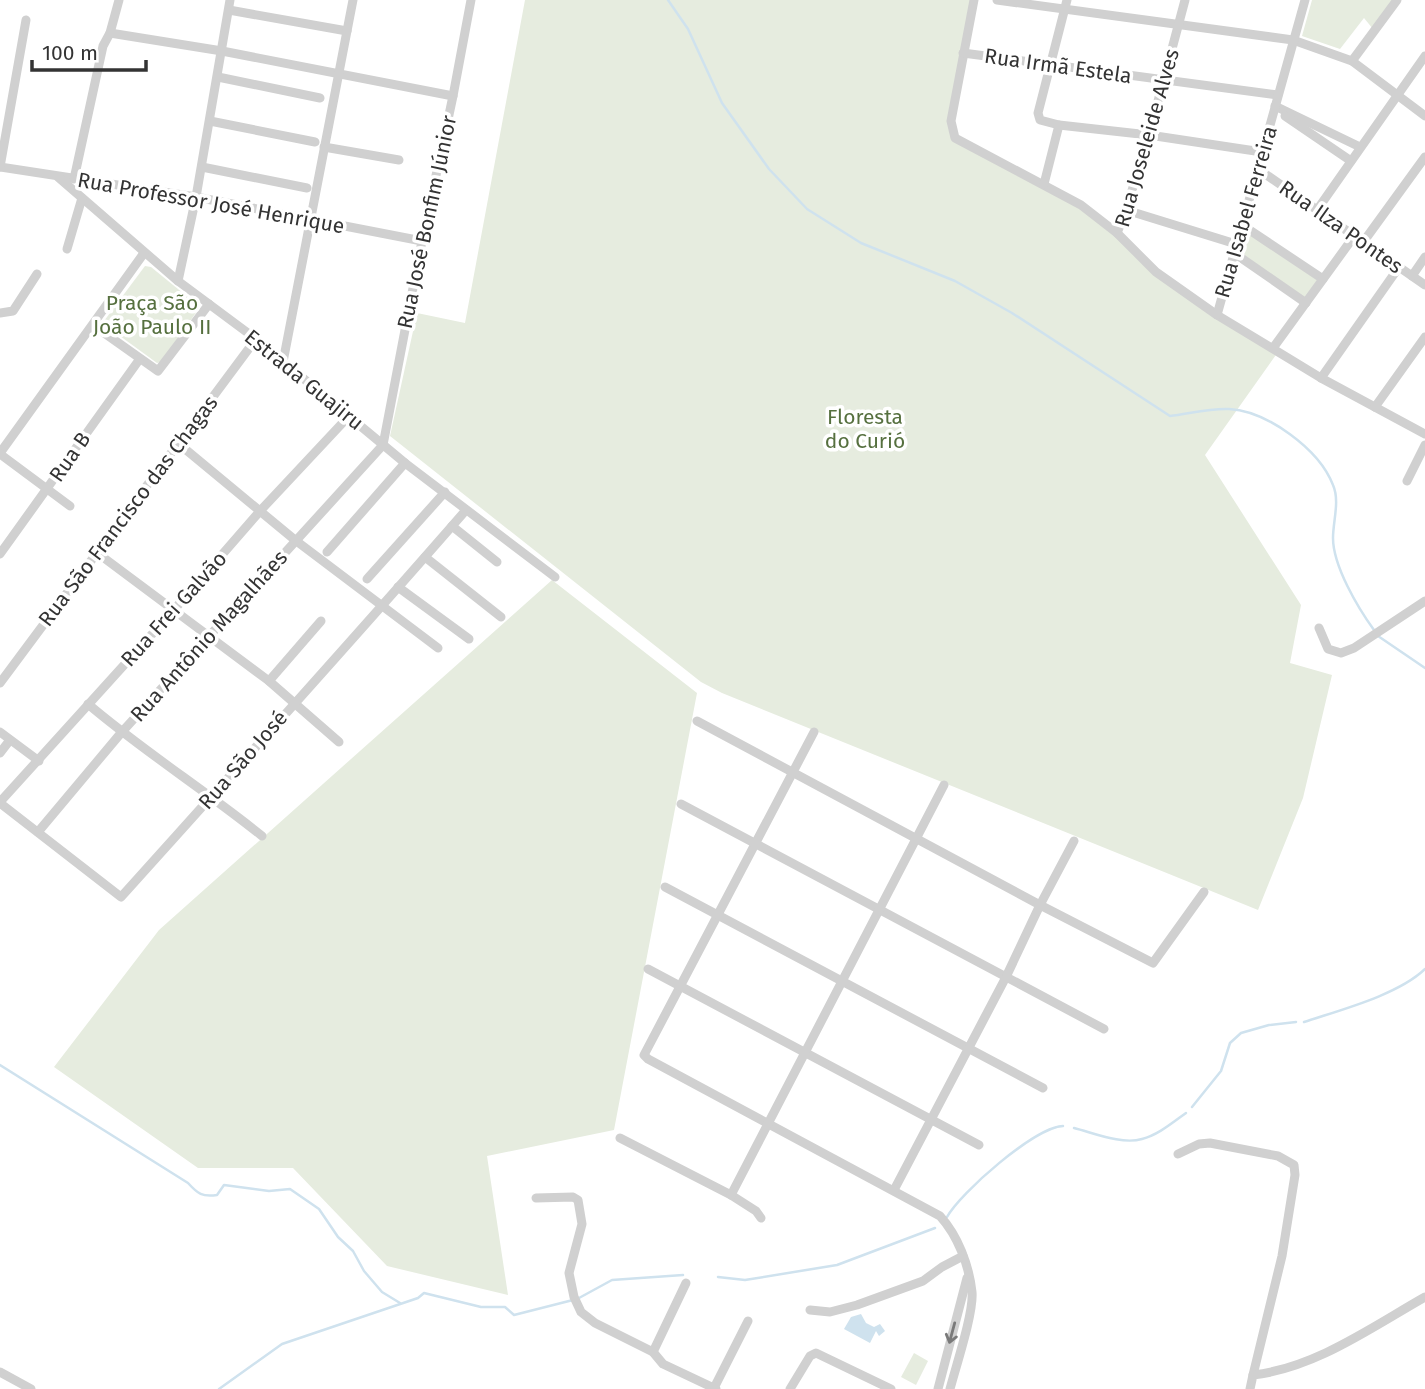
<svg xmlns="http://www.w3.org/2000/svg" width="1425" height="1389" viewBox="0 0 1425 1389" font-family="'Fira Sans',sans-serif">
  <rect width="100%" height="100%" fill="#fff"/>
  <g fill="#e6ecdf">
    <polygon points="525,0 972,0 951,140 1059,192 1124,235 1154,270 1278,352 1205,455 1301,605 1290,663 1332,675 1303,798 1258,910 722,693 701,682 390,436 417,313 465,323"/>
    <polygon points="1312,0 1394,0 1373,29 1364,18 1340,49 1302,36"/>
    <polygon points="1249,231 1318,279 1305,298 1242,254"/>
    <polygon points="145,266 151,267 200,307 161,362 157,363 105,325 104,321"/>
    <polygon points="552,580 697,693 614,1130 487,1156 508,1295 387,1266 293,1168 198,1168 54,1067 159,930"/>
    <polygon points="914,1353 928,1361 916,1385 901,1377"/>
  </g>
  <polygon fill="#cfe2ee" points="861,1314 866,1323 874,1327 880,1324 885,1331 879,1336 876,1331 870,1343 844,1329 851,1317"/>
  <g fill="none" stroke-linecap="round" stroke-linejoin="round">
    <g stroke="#cfe2ee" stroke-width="2.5">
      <path d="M668 0 688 29 722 103 769 169 807 209 861 243 955 281 1012 313 1170 416C1188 414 1210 408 1229 409 1267 411 1319 449 1333 485 1340 501 1333 521 1333 538 1333 566 1358 608 1374 630"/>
      <polyline points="1378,636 1425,668"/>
      <path d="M1304 1022C1340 1010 1398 995 1425 969"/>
      <path d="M0 1065 188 1183C198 1194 202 1197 217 1195L224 1185 269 1191 290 1189 319 1209 338 1237 353 1251 364 1271 382 1292 400 1303"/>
      <polyline points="1192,1107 1221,1071 1230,1043 1241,1033 1269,1025 1296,1022"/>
      <path d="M1074 1128C1094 1133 1122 1145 1142 1139 1158 1135 1172 1123 1186 1113"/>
      <path d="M947 1217C960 1193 1035 1127 1063 1126"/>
      <polyline points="718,1277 745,1280 837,1265 935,1228"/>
      <polyline points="579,1298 612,1280 683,1275"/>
      <polyline points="219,1389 282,1344 418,1298 424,1293 481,1307 505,1307 514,1315 573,1300"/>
    </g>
    <g stroke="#d0d0d0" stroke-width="9">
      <polyline points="974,0 951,121 955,138 1081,205 1117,233 1156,272 1217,315 1321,378 1425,434"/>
      <polyline points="997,0 1293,40 1352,61 1425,116"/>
      <polyline points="1067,0 1038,113 1040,120 1059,125 1149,135 1262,152"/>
      <polyline points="229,10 347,31"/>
      <polyline points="110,33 222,51 453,96"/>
      <polyline points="963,53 1278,95"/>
      <polyline points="1352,61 1397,0"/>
      <polyline points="218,77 320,98"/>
      <polyline points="1275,106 1360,147"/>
      <polyline points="1285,116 1351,161"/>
      <polyline points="210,121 315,142"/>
      <polyline points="324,147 399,160"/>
      <polyline points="0,167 196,197 422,241"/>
      <polyline points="0,167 26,20"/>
      <polyline points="202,167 307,188"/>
      <polyline points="1258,169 1425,285"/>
      <polyline points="58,177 178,281 256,339 405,463 555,577"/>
      <polyline points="74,179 103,46 110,33 119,0"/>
      <polyline points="1044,184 1059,125"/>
      <polyline points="1126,210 1236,244"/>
      <polyline points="1317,210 1425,56"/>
      <polyline points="1242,225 1323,279"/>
      <polyline points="1117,233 1126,210 1149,135 1185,0"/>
      <polyline points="1364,241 1425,157"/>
      <polyline points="67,249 82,198"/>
      <polyline points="1234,253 1306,303"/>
      <polyline points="1412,276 1425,257"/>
      <polyline points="178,281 196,197 230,0"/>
      <polyline points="0,313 13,311 37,274"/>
      <polyline points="1217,315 1305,0"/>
      <polyline points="93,325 158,371 209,304"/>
      <polyline points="1273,348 1355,235"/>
      <polyline points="283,362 353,0"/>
      <polyline points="1321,378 1399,267"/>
      <polyline points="1375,407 1425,337"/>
      <polyline points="179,444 295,540 438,648"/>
      <polyline points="0,453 144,253"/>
      <polyline points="0,454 70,506"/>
      <polyline points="1407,481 1425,445"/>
      <polyline points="452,526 497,562"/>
      <polyline points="96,552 269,681 339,742"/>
      <polyline points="327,552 405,463"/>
      <polyline points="0,554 139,360"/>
      <polyline points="425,557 501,617"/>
      <polyline points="367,579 445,492"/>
      <polyline points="398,587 469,639"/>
      <polyline points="1319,628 1328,649 1341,653 1354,648 1425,601"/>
      <polyline points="269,681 321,621"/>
      <polyline points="0,683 256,339"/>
      <path d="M88 704C143 751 205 790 262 836"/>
      <polyline points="697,721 1040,905 1151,962 1153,963 1204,892"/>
      <polyline points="0,732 39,761"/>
      <path d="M814 732 644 1055 648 1059 940 1216C958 1236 969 1265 972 1292 974 1312 956 1366 950 1389"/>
      <polyline points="0,753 10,740"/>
      <polyline points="0,802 173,611 260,511 349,416"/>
      <path d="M0 803 121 897C237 768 353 640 466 510"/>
      <polyline points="681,804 1104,1029"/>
      <polyline points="38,832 121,733 383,445 422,241 453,96 471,0"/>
      <polyline points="665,887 1043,1088"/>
      <polyline points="648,969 979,1145"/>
      <polyline points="620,1138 731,1195 756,1211 761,1218"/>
      <polyline points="1178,1154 1199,1144 1210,1143 1278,1156 1294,1165 1295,1175 1282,1256 1253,1375"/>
      <polyline points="894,1190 1006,977 1040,905 1074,841"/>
      <polyline points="731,1195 944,785"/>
      <polyline points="536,1198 573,1197 578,1200 582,1224 569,1273 574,1297 581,1312 595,1323 653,1352 663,1364 716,1389"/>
      <polyline points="810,1310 830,1312 857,1305 923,1281 942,1267 963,1256"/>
      <polyline points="653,1352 686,1283"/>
      <polyline points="0,1372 31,1389"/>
      <polyline points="714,1388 748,1321"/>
      <polyline points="790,1389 810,1356 816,1353 891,1389"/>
      <polyline points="938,1389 967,1278"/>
      <path d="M1250 1389 1253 1375C1315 1368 1372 1327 1425 1297"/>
    </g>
  </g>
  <defs><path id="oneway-shaft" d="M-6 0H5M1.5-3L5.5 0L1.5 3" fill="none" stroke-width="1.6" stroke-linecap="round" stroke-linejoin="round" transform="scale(1.75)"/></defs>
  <use stroke="#7a7a7a" href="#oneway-shaft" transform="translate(952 1333) rotate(105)"/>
  <g text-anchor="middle" stroke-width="7" stroke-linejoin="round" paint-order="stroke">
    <g font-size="21" fill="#333" stroke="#fff">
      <text transform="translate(1058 66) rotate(8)" y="7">Rua Irmã Estela</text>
      <text transform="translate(1147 138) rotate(-74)" y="7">Rua Joseleide Alves</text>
      <text transform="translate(211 203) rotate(10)" y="7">Rua Professor José Henrique</text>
      <text transform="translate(1246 212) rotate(-74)" y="7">Rua Isabel Ferreira</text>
      <text transform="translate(427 222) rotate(-78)" y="7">Rua José Bonfim Júnior</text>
      <text transform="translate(1341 227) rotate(35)" y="7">Rua Ilza Pontes</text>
      <text transform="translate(304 380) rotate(39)" y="7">Estrada Guajiru</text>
      <text transform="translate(70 457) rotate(-55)" y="7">Rua B</text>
      <text transform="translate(128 511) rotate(-53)" y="7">Rua São Francisco das Chagas</text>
      <text transform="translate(174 609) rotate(-48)" y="7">Rua Frei Galvão</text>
      <text transform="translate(209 636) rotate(-48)" y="7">Rua Antônio Magalhães</text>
      <text transform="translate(243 760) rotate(-49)" y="7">Rua São José</text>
    </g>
    <g font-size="21" fill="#56703f" stroke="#fff">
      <text x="152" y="310">Praça São<tspan x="152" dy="24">João Paulo II</tspan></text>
      <text x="865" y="424">Floresta<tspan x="865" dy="24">do Curió</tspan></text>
    </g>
  </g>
  <path d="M32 60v10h114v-10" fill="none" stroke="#333333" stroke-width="3.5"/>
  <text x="42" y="60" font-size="21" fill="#333333" stroke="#ffffff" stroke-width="5" paint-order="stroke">100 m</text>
</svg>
